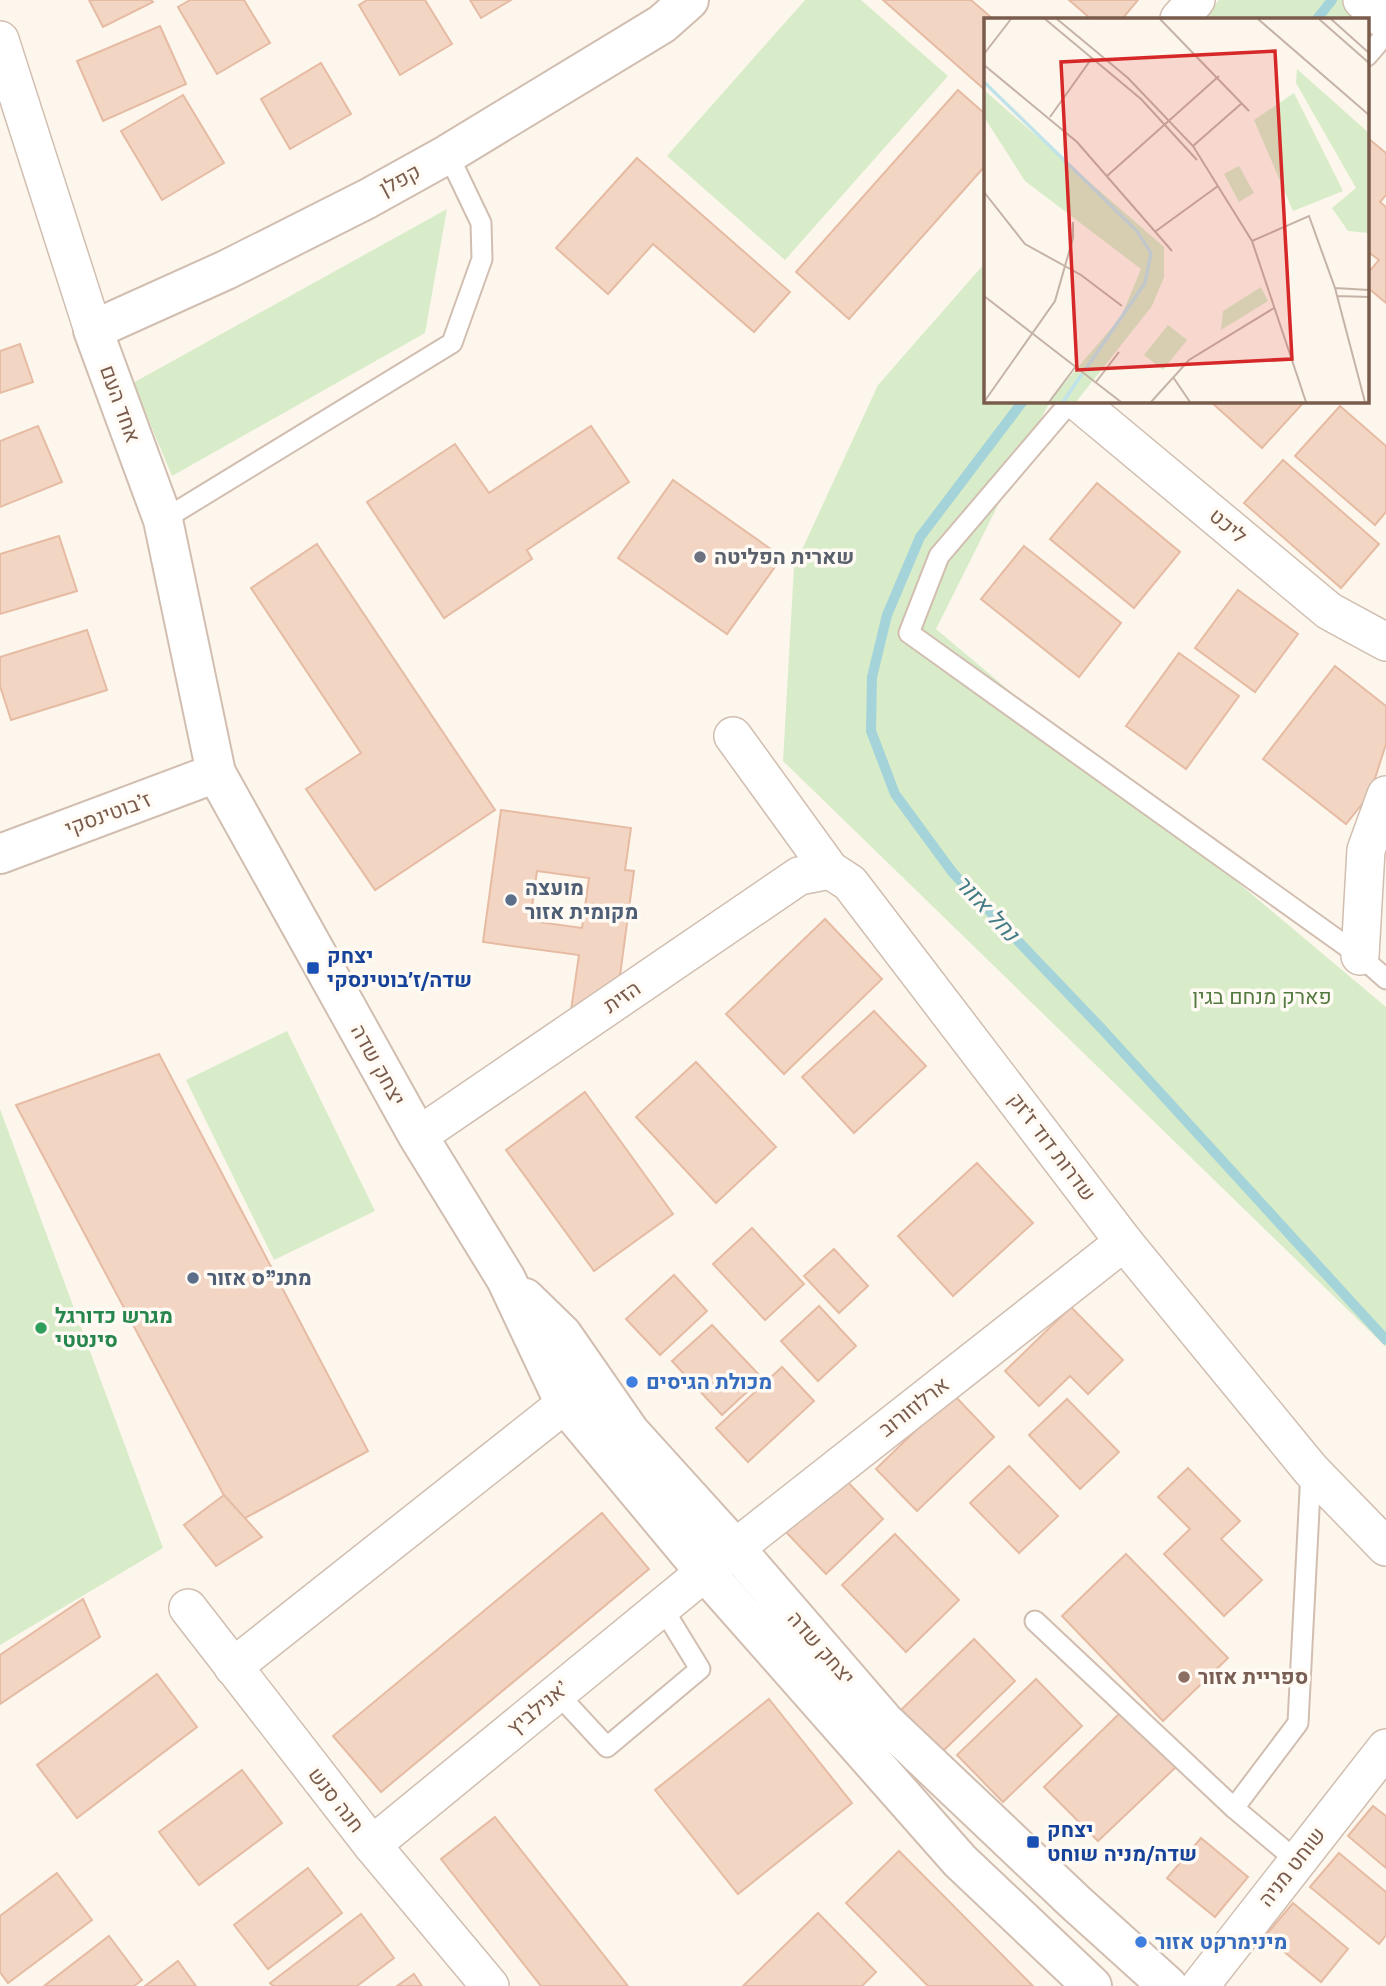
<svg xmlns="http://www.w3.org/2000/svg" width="1386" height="1986" viewBox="0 0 1386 1986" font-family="'Space Grotesk',Heebo,sans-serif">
  <rect width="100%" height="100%" fill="#fdf6ec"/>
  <g fill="#d8ecc9">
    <polygon points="805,0 861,0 948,76 785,260 667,156"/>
    <polygon points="1219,0 1386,0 1386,9 1367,30 1367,19 1202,19"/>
    <polygon points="447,209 425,333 172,476 133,383"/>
    <polygon points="985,263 985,401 1050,401 936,629 1386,1007 1386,1347 783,761 794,567 878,385"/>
    <polygon points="287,1031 375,1211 274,1260 186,1080"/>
    <polygon points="0,1109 163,1548 0,1645"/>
  </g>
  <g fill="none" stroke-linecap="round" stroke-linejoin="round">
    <g stroke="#a5d3da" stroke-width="10">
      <polyline points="1317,19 1332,0"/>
      <polyline points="1023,401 920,537 887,615 872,677 871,731 895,794 953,873 1102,1029 1386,1340"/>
    </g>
  </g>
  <g fill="#f3d5c3" stroke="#e6bba3" stroke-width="2" fill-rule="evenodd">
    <polygon points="89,0 151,0 153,2 103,27"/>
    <polygon points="190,0 244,0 270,43 217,74 178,7"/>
    <polygon points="367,0 425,0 452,44 400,75 359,5"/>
    <polygon points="470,0 511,0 481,18"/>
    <polygon points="883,0 971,0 993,19 985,19 985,90"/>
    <polygon points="1069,0 1138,0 1122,19 1091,19"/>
    <polygon points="160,26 186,84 103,121 77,61"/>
    <polygon points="321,63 351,114 290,149 261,99"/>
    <polygon points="958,90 985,114 985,166 849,319 796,272"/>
    <polygon points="183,95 224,163 162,200 121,131"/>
    <polygon points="1369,139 1386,153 1386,195 1380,202 1386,207 1386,303 1367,287 1367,274 1379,260 1367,251 1367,141"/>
    <polygon points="637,158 790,292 754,332 653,244 608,294 556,248"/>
    <polygon points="20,344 33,382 0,393 0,351"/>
    <polygon points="1210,401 1305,401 1262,448"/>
    <polygon points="1340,406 1386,446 1386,512 1375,525 1295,456"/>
    <polygon points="38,426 62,482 0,507 0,441"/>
    <polygon points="591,426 629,482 527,550 532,559 444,618 367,502 455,444 489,493"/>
    <polygon points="1283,460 1379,544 1341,588 1244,503"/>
    <polygon points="673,480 782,557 727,634 618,558"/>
    <polygon points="1097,483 1180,552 1134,608 1050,539"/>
    <polygon points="59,536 77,591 0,614 0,554"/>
    <polygon points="317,544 495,810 375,890 306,789 361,753 251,588"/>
    <polygon points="1024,546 1121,623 1079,677 981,599"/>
    <polygon points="1238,590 1298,634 1255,692 1195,648"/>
    <polygon points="87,630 107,690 11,720 0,686 0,657"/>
    <polygon points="1179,653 1239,696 1186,769 1126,726"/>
    <polygon points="1335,666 1386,706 1386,744 1370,794 1346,824 1263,759"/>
    <path d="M501 810 631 828 625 870 634 871 617 998 568 1031 579 955 483 942ZM537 871 589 878 582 928 530 921Z"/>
    <polygon points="825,919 882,979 784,1074 726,1014"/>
    <polygon points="874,1011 926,1066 854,1133 802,1077"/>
    <polygon points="159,1054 368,1451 238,1522 16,1105"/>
    <polygon points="696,1062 776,1147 716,1203 636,1117"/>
    <polygon points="585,1092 673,1214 594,1271 506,1150"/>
    <polygon points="977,1163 1033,1223 953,1296 898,1236"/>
    <polygon points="752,1228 804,1284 765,1320 713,1264"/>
    <polygon points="834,1249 868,1286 839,1313 804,1276"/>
    <polygon points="674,1275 707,1311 660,1355 626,1319"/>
    <polygon points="819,1306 856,1346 818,1381 781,1341"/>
    <polygon points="1071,1307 1123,1360 1088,1394 1070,1376 1039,1406 1005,1371"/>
    <polygon points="712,1325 762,1378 722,1415 672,1361"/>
    <polygon points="782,1367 814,1401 748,1462 716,1428"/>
    <polygon points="953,1394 994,1437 917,1511 876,1469"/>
    <polygon points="1067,1399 1119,1452 1080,1489 1029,1435"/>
    <polygon points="1009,1466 1058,1516 1019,1553 970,1503"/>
    <polygon points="1188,1468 1240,1521 1221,1539 1262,1580 1224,1616 1164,1554 1190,1529 1158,1497"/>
    <polygon points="843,1477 883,1519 826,1574 786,1532"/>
    <polygon points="224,1495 262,1537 216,1566 184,1525"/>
    <polygon points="602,1513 649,1569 381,1792 333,1736"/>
    <polygon points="895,1534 959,1600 906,1652 842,1585"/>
    <polygon points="1126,1554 1228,1658 1163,1721 1062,1616"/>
    <polygon points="83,1599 100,1637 0,1704 0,1655"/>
    <polygon points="974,1639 1015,1681 942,1752 901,1710"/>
    <polygon points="157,1674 197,1727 77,1818 37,1765"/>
    <polygon points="1036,1679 1082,1726 1003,1802 957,1755"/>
    <polygon points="769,1699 852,1803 738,1894 655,1790"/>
    <polygon points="1122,1711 1176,1767 1098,1841 1044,1787"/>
    <polygon points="242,1770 282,1823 199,1885 159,1832"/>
    <polygon points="1373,1806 1386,1816 1386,1868 1348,1836"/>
    <polygon points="495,1817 628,1986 541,1986 441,1859"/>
    <polygon points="1201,1838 1248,1877 1215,1917 1167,1878"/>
    <polygon points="899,1851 1033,1986 928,1986 846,1903"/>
    <polygon points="1339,1853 1386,1892 1386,1935 1379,1944 1310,1887"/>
    <polygon points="308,1868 342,1913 268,1969 234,1925"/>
    <polygon points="57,1873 92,1920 8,1983 0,1972 0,1916"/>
    <polygon points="1293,1903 1348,1949 1321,1982 1265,1936"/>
    <polygon points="818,1913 876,1972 862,1986 743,1986"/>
    <polygon points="361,1914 394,1958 357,1986 273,1986 270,1983"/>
    <polygon points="109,1936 142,1980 134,1986 44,1986"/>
    <polygon points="178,1961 196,1986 145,1986"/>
    <polygon points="414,1974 422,1986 397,1986"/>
  </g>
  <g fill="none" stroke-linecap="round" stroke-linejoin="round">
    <defs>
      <g id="service">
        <polyline points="1367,56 1386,34"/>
        <polyline points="1071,401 939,556 909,633 1360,956 1386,979"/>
        <polyline points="163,520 452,343 482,259 481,223 448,154"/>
        <polyline points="1035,1621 1234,1808"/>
        <polyline points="557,1693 607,1747 700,1669 662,1607"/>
        <polyline points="1297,1861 1234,1808 1298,1723 1311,1471"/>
      </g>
      <g id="minor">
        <polyline points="1362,0 1386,21"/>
        <polyline points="1179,19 1196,0"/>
        <polyline points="0,40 93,330"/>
        <polyline points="1077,401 1329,611 1386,642"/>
        <polyline points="733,736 830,870 850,883 1124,1242 1311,1470 1386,1547"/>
        <polyline points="1360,956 1366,850 1386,795"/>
        <polyline points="418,1136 799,876 830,870"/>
        <polyline points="188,1608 372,1845 490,1986"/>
        <polyline points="233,1667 565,1404"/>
        <polyline points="372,1845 705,1572 1124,1242"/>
        <polyline points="1200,1986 1386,1748"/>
      </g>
      <g id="tertiary">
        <polyline points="689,0 662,24 448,154 367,199 226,270 93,330 163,520 216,773 418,1136 506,1279 565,1404 705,1572 960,1861 1092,1986"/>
        <polyline points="0,854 216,773"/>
        <polyline points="525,1298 562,1334 630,1432 735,1548 884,1721 1076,1903 1168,1986"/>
      </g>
    </defs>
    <use href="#service" stroke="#d1beb0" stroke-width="23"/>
    <use href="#minor" stroke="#d1beb0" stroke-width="40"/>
    <use href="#tertiary" stroke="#d1beb0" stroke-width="42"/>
    <use href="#service" stroke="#fff" stroke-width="19"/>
    <use href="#minor" stroke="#fff" stroke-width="37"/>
    <use href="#tertiary" stroke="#fff" stroke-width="38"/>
  </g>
  <circle fill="#6b7280" stroke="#fffaf3" stroke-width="2.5" cx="700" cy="557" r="7"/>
  <g fill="#5c6f8a" stroke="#fffaf3" stroke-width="2.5">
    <circle cx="511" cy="900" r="7"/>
    <circle cx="193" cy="1278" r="7"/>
  </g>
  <g fill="#1a4fb4" stroke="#fffaf3" stroke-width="2.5">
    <rect x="306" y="961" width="14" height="14" rx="3.5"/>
    <rect x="1026" y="1835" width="14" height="14" rx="3.5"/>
  </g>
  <circle fill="#2e9e5b" stroke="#fffaf3" stroke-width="2.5" cx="41" cy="1328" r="7"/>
  <g fill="#3f7fe0" stroke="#fffaf3" stroke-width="2.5">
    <circle cx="632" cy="1382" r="7"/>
    <circle cx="1141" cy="1942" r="7"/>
  </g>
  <circle fill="#8d6e63" stroke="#fffaf3" stroke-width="2.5" cx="1184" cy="1677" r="7"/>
  <g text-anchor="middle" stroke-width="7" stroke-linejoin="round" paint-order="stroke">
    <g font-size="21" fill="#7a5c4d" stroke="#fffaf3">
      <text transform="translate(400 180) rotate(-28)" y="7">קפלן</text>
      <text transform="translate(120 404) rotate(70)" y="7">אחד העם</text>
      <text transform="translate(1228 526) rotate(40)" y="7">ליכט</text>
      <text transform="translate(108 814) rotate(-20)" y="7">ז'בוטינסקי</text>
      <text transform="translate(622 997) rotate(-34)" y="7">הזית</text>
      <text transform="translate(378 1065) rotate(61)" y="7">יצחק שדה</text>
      <text transform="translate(1052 1147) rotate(53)" y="7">שדרות דוד ז'זק</text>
      <text transform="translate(914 1407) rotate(-38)" y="7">ארלוזורוב</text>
      <text transform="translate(821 1648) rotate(49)" y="7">יצחק שדה</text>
      <text transform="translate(538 1708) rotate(-39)" y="7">אנילביץ'</text>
      <text transform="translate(336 1800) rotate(52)" y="7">חנה סנש</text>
      <text transform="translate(1292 1867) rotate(-52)" y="7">שוחט מניה</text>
    </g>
    <g font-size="21" font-weight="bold" fill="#5b616d" stroke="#fffaf3" text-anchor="start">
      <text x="714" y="564">שארית הפליטה</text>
    </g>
    <g font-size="21" font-weight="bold" fill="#4e5e75" stroke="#fffaf3" text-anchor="start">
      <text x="525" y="895">מועצה<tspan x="525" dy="24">מקומית אזור</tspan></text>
      <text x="207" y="1285">מתנ"ס אזור</text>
    </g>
    <g font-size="21" font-weight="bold" fill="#164399" stroke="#fffaf3" text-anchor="start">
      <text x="327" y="963">יצחק<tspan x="327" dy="24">שדה/ז׳בוטינסקי</tspan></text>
      <text x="1047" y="1837">יצחק<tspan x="1047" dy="24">שדה/מניה שוחט</tspan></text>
    </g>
    <g font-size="21" fill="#537a41" stroke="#fffaf3">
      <text x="1262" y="1004">פארק מנחם בגין</text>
    </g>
    <g font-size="21" font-weight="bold" fill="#27864d" stroke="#fffaf3" text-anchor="start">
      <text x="55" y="1323">מגרש כדורגל<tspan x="55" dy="24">סינטטי</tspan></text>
    </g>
    <g font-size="21" font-weight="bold" fill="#366cbe" stroke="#fffaf3" text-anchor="start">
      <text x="646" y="1389">מכולת הגיסים</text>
      <text x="1155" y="1949">מינימרקט אזור</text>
    </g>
    <g font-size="21" font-weight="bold" fill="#785e54" stroke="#fffaf3" text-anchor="start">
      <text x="1198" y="1684">ספריית אזור</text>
    </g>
    <g font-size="23" font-style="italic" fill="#437c86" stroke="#fffaf3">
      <text transform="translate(987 908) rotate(47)" y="8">נחל אזור</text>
    </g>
  </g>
  <g transform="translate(984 18)">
    <rect width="385" height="385" fill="#fdf6ec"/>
    <path d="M313 51 385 115V215L364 213 348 190 372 170 312 65ZM0 72 180 229V259L168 288 92 384H64L137 299 157 251 41 163 0 99ZM310 75 359 173 309 193 270 102ZM255 148 270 175 255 184 240 156ZM277 269 284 283 237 312 239 293ZM184 307 203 322 179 352 160 337Z" fill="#d8ecc9"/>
    <path fill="none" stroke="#bfe3e8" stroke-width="3.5" d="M0 64 153 213 167 235 161 265 101 352M79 384 98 356"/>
    <path fill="none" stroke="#c5b3a7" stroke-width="2" d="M61 1 157 81 213 142M73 1 144 60 209 128 268 223 322 384M176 1 265 93M274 1 385 97M335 1 385 45M347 1 385 35M0 36 27 1M0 47 93 124 188 233M66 99 108 40M209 128 258 85M123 158 235 58M0 174 41 226 97 257 138 288M172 213 234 168M268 223 325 198 351 270 381 384M351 270 385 272M0 278 137 384M353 278 385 279M189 359 206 384M112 364 135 334M0 384 71 283 89 220V204M65 384 92 348M167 384 205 342 290 290"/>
    <path fill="#d62828" fill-opacity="0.15" stroke="#d62828" stroke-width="3.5" d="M291 33 308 341 93 352 77 44Z"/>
    <rect width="385" height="385" fill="none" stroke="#7a5c4d" stroke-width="3.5"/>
  </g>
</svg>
